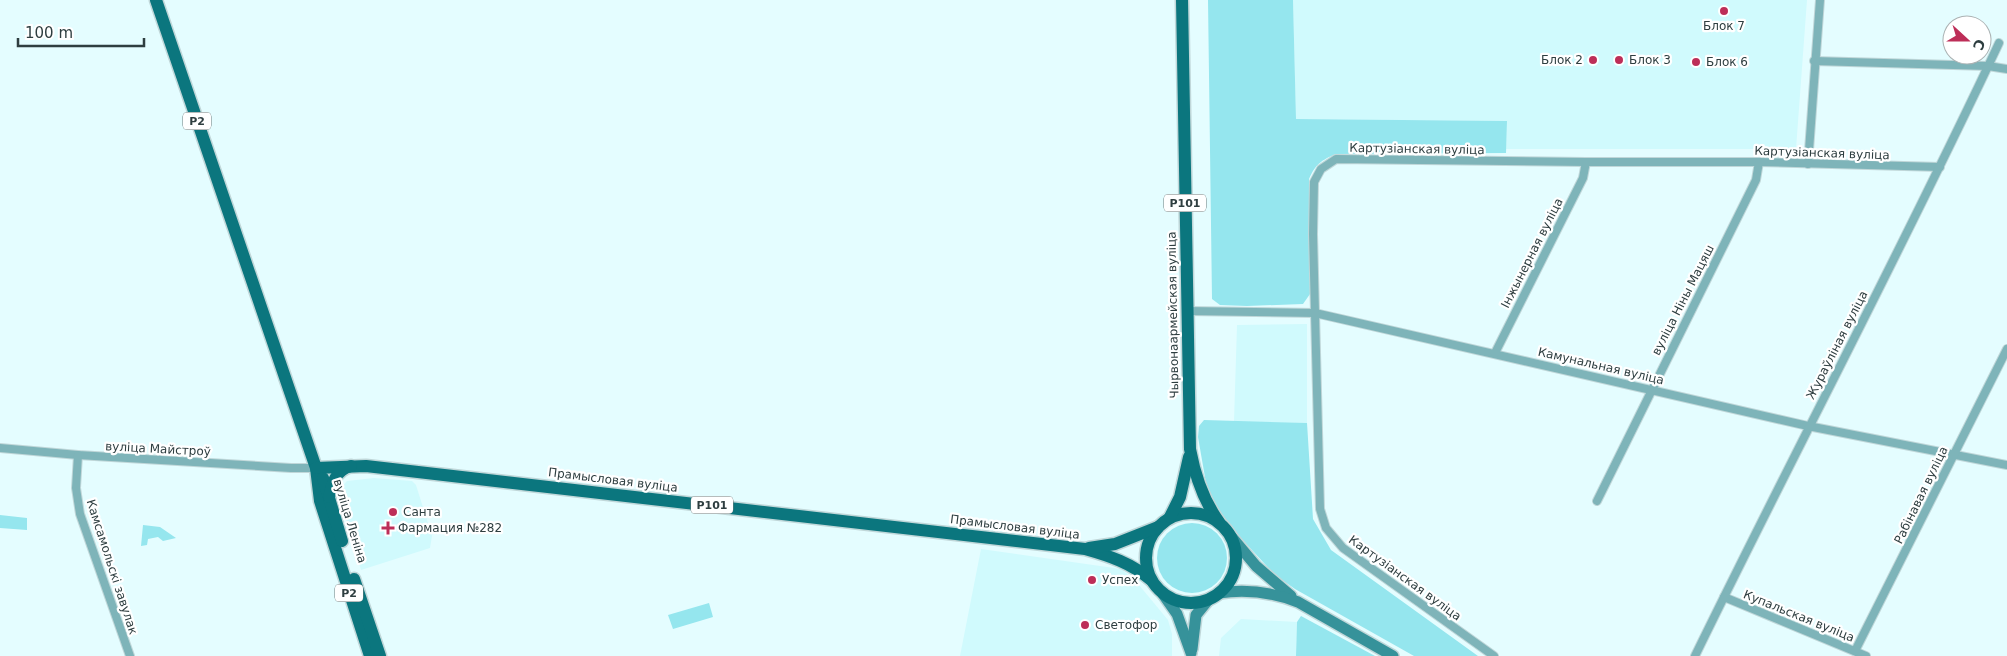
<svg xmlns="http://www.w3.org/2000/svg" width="2007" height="656" viewBox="0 0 2007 656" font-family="'DejaVu Sans',sans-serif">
  <rect width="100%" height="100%" fill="#e4fdff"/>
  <g fill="#d0fafd">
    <polygon points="1293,0 1807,0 1796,149 1506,149 1507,121 1296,119"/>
    <polygon points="1307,324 1307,423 1234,422 1237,325"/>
    <polygon points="374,478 412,481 416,485 432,536 430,548 361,570 339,497 341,488 347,481"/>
    <polygon points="981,549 1121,569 1134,579 1168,620 1172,634 1172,656 960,656"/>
    <polygon points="1241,619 1297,622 1296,656 1219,656 1221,638"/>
  </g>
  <g fill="#95e6ee">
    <path d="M1208 0H1293L1296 119 1507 121 1506 153 1336 154C1321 160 1315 165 1309 179L1311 288 1310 294 1303 304 1247 306 1220 305 1212 299Z"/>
    <polygon points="1204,420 1307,423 1313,519 1331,550 1478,656 1414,656 1295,589 1275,575 1227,523 1212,504 1206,483 1198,437 1199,426"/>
    <polygon points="0,515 27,518 27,530 0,528"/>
    <circle cx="1192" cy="558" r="35"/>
    <polygon points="143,525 160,527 176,538 163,541 158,537 148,539 147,545 141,546"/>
    <polygon points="709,603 713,617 673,629 668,615"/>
    <polygon points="1301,616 1375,656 1296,656 1297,622"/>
  </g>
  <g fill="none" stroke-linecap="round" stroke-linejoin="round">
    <defs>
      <g id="street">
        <polyline points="1814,61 1988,66 2007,69"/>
        <polyline points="1808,164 1820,0"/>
        <polyline points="1187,311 1315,313 1808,426 2007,465"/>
        <polyline points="1495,353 1583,178 1586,162"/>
        <polyline points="0,448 78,455 291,468 316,468"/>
        <polyline points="78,455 76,488 80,514 130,656"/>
        <polyline points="1597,501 1756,180 1759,162"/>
        <polyline points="1724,597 1866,656"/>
        <polyline points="1855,651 2007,349"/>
        <polyline points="1494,656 1343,548 1326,528 1320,509 1313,234 1314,182 1321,169 1336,159 1586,162 1759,162 1940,167"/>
        <path d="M1695 656C1795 451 1902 250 1999 43"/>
      </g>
      <g id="secondary">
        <polyline points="1230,535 1256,566 1291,596"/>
        <path d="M1219 593C1246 589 1272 592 1298 602L1393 656"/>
        <polyline points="1163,594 1177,614 1191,653"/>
        <polyline points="1192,649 1196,615 1209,599"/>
      </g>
      <g id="primary">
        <polyline points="156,0 316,468 320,501 370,656"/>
        <path d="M1182 0 1190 449C1195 476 1203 500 1219 522"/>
        <path d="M316 468 366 466 1085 549C1110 556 1131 563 1151 580"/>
        <polyline points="323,478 342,541"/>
        <path d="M329 497C332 483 336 470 351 466"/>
        <circle cx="1191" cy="558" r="45"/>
        <polyline points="1170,517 1180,497 1189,457"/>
        <polyline points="1089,548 1115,544 1158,527"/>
        <polyline points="354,579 380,656"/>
      </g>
    </defs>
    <use href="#street" stroke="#c0d7d9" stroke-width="10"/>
    <use href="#secondary" stroke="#c0d7d9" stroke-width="14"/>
    <use href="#primary" stroke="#c0d7d9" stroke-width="15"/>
    <use href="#street" stroke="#7eb4b9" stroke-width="8"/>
    <use href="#secondary" stroke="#36929a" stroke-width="11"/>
    <use href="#primary" stroke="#0b767e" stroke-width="12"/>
  </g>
  <g fill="#bd2e58" stroke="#fff" stroke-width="2">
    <circle cx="1724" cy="11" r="5"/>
    <circle cx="1593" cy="60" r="5"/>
    <circle cx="1619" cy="60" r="5"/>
    <circle cx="1696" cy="62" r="5"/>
    <circle cx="393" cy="512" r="5"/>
    <path d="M385.5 520.5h5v5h5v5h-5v5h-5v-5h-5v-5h5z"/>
    <circle cx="1092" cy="580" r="5"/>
    <circle cx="1085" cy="625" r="5"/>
  </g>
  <g text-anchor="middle" stroke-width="4.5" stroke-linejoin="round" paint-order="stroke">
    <g fill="#fff" stroke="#6d7879" stroke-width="1">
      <rect x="183" y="112.5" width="28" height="17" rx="4"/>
      <rect x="1164" y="194.5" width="42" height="17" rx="4"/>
      <rect x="691" y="496.5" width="42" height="17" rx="4"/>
      <rect x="335" y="584.5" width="28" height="17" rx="4"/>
    </g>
    <g font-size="11" font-weight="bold" fill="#2e3e40">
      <text x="197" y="125">Р2</text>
      <text x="1185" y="207">Р101</text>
      <text x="712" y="509">Р101</text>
      <text x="349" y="597">Р2</text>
    </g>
    <g font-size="12" fill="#2e3e40" stroke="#fff" text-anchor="start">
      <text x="1724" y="30" text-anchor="middle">Блок 7</text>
      <text x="1583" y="64" text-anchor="end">Блок 2</text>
      <text x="1629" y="64">Блок 3</text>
      <text x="1706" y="66">Блок 6</text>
      <text x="403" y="516">Санта</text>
      <text x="398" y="532">Фармация №282</text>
      <text x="1102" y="584">Успех</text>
      <text x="1095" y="629">Светофор</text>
    </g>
    <g font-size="12" fill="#2e3e40" stroke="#fff">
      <text transform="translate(1417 149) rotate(1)" y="4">Картузіанская вуліца</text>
      <text transform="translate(1822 153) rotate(2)" y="4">Картузіанская вуліца</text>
      <text transform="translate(1532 253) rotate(-63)" y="4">Інжынерная вуліца</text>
      <text transform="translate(1683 300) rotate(-63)" y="4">вуліца Ніны Мацяш</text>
      <text transform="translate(1173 315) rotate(-91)" y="4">Чырвонаармейская вуліца</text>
      <text transform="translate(1837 345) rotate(-63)" y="4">Жураўліная вуліца</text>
      <text transform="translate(1601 366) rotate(13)" y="4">Камунальная вуліца</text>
      <text transform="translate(158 449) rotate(3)" y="4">вуліца Майстроў</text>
      <text transform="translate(613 480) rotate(7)" y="4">Прамысловая вуліца</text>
      <text transform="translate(1921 495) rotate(-64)" y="4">Рабінавая вуліца</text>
      <text transform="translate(350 521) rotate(73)" y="4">вуліца Леніна</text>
      <text transform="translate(1015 527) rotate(7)" y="4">Прамысловая вуліца</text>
      <text transform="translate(112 567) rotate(72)" y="4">Камсамольскі завулак</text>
      <text transform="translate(1405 578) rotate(36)" y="4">Картузіанская вуліца</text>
      <text transform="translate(1799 616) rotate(22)" y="4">Купальская вуліца</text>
    </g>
  </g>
  <g transform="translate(1967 40) rotate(111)"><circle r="24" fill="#ffffff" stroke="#abb2b3"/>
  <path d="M0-4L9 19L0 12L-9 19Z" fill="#bd2e58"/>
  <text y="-8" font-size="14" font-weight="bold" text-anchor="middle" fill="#2e3e40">С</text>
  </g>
  <path d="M18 38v8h126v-8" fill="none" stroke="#2e3e40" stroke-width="2.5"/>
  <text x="25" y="38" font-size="15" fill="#2e3e40" stroke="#ffffff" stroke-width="4" paint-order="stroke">100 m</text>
</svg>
